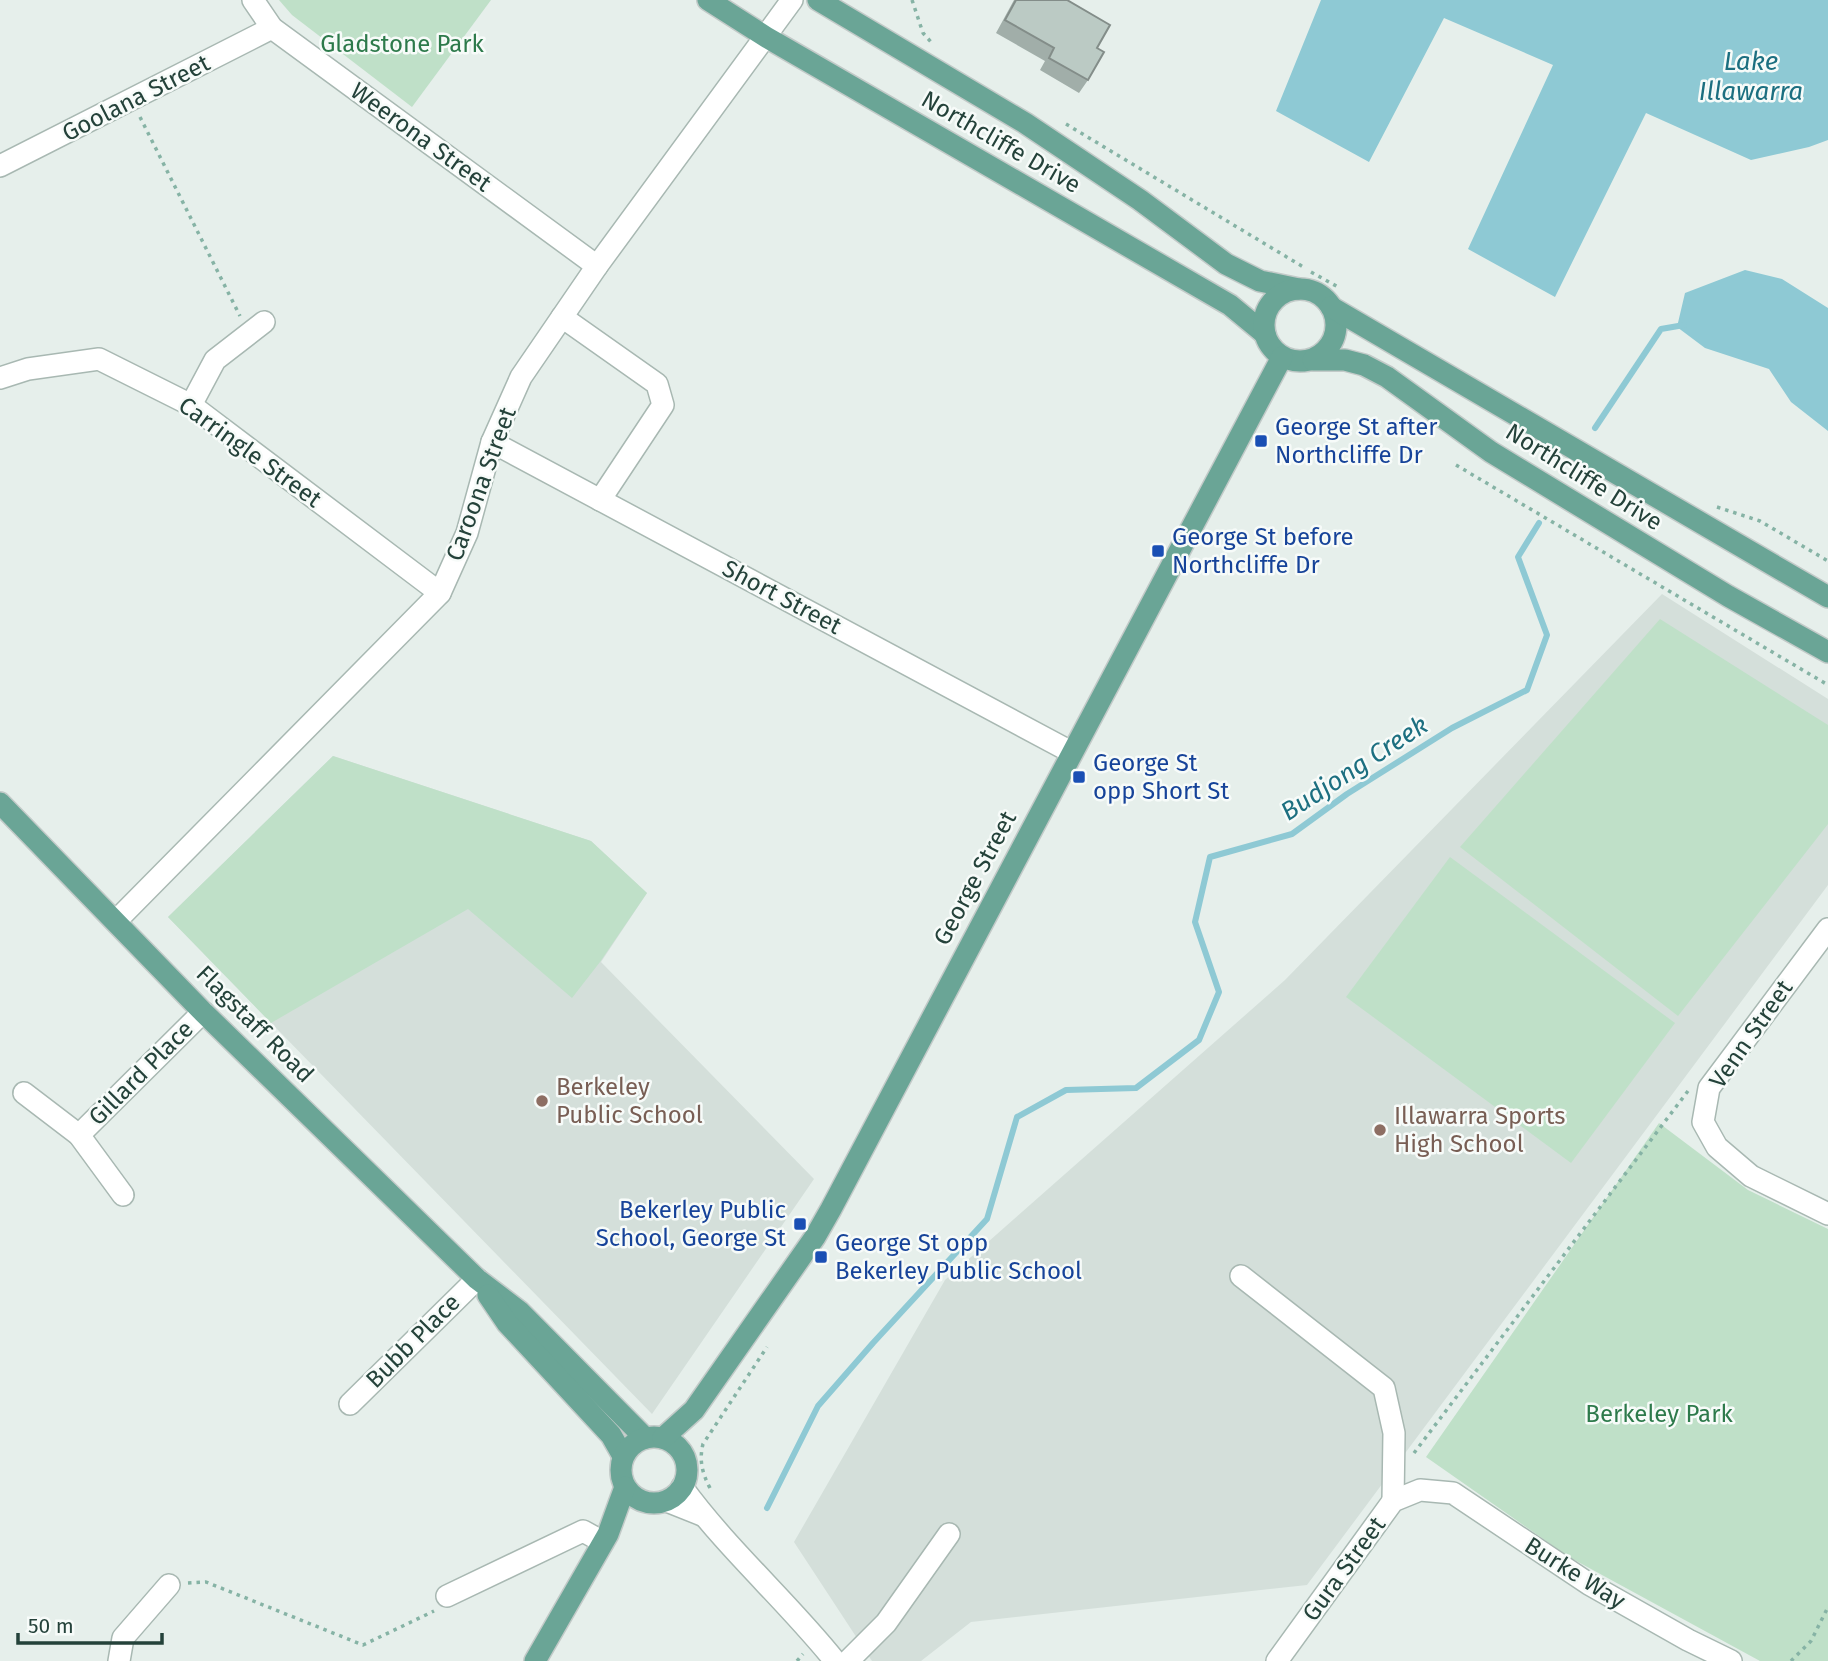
<svg xmlns="http://www.w3.org/2000/svg" width="1828" height="1661" viewBox="0 0 1828 1661" font-family="'Fira Sans',sans-serif">
  <rect width="100%" height="100%" fill="#e6efeb"/>
  <g fill="#d4dfda">
    <polygon points="1662,594 1828,699 1828,885 1307,1585 971,1622 921,1661 872,1661 794,1542 945,1280 1285,980"/>
    <polygon points="333,756 591,841 647,893 601,962 814,1179 652,1414 168,917"/>
  </g>
  <g fill="#bfe0c8">
    <polygon points="279,0 491,0 412,107 292,15"/>
    <polygon points="1660,619 1828,725 1828,824 1678,1016 1460,847"/>
    <polygon points="333,756 591,841 647,893 600,962 572,998 468,909 271,1023 168,917"/>
    <polygon points="1450,857 1675,1023 1571,1163 1346,997"/>
    <polygon points="1659,1123 1748,1190 1828,1229 1828,1661 1760,1661 1569,1557 1426,1457"/>
  </g>
  <g fill="#8ec9d4">
    <polygon points="1321,0 1828,0 1828,140 1809,147 1751,160 1646,113 1555,297 1468,249 1553,65 1444,18 1369,162 1276,111"/>
    <polygon points="1745,270 1782,279 1828,308 1828,431 1791,402 1769,369 1705,348 1677,327 1685,293"/>
  </g>
  <g fill="none" stroke-linecap="round" stroke-linejoin="round">
    <g stroke="#8ec9d4" stroke-width="6">
      <polyline points="1595,428 1661,329 1684,325"/>
      <polyline points="767,1508 818,1406 873,1343 987,1219 1017,1117 1066,1090 1136,1088 1199,1040 1219,992 1195,922 1210,857 1292,834 1347,794 1452,728 1527,690 1547,635 1518,557 1539,523"/>
    </g>
    <defs>
      <g id="minor">
        <polyline points="253,0 272,28 597,266"/>
        <polyline points="0,166 272,28"/>
        <polyline points="562,317 657,384 663,405 600,500"/>
        <polyline points="0,378 28,369 99,359 191,405 440,593"/>
        <polyline points="191,405 215,360 264,322"/>
        <polyline points="492,442 1071,752"/>
        <polyline points="116,921 440,593 467,533 492,442 521,377 597,266 792,0"/>
        <polyline points="1828,929 1709,1088 1703,1122 1717,1147 1751,1176 1828,1214"/>
        <polyline points="24,1093 79,1135 123,1195"/>
        <polyline points="79,1135 203,1012"/>
        <polyline points="1241,1276 1384,1388 1394,1433 1393,1501"/>
        <polyline points="350,1404 477,1279"/>
        <path d="M682 1487C728 1550 787 1601 835 1661"/>
        <polyline points="667,1501 702,1515"/>
        <polyline points="447,1596 583,1531 603,1542"/>
        <polyline points="119,1661 123,1638 169,1585"/>
        <polyline points="848,1661 886,1623 949,1534"/>
        <polyline points="1277,1661 1393,1501 1420,1490 1453,1493 1589,1584 1688,1640 1731,1661"/>
      </g>
      <g id="major">
        <polyline points="708,0 766,37 1230,305 1265,334"/>
        <polyline points="818,0 1025,123 1140,200 1226,264 1260,281 1299,289"/>
        <circle cx="1300" cy="325" r="36"/>
        <polyline points="1331,307 1828,597"/>
        <polyline points="1313,360 1345,360 1364,365 1387,377 1491,452 1728,596 1828,652"/>
        <polyline points="0,803 203,1012 477,1279 519,1311 645,1438"/>
        <polyline points="488,1295 507,1323 611,1435 623,1456"/>
        <circle cx="654" cy="1470" r="33"/>
        <polyline points="663,1438 694,1410 815,1237 831,1209 1282,357"/>
        <polyline points="535,1661 608,1534 625,1487"/>
      </g>
    </defs>
    <use href="#minor" stroke="#a8b8b2" stroke-width="24"/>
    <use href="#major" stroke="#c2cac8" stroke-width="24"/>
    <g stroke="#86b3a5" stroke-width="3.5" stroke-dasharray="3.5 5" stroke-linecap="butt">
      <polyline points="912,0 923,33 931,42"/>
      <polyline points="140,117 240,316"/>
      <polyline points="1066,124 1305,268"/>
      <polyline points="1311,272 1338,287"/>
      <polyline points="1456,465 1828,685"/>
      <polyline points="1717,507 1760,521 1828,561"/>
      <polyline points="1414,1453 1688,1091"/>
      <path d="M710 1488C702 1473 699 1460 703 1444L767 1347"/>
      <polyline points="188,1583 206,1582 363,1645 434,1611"/>
      <polyline points="797,1661 803,1654"/>
      <polyline points="1791,1661 1811,1641 1828,1607"/>
    </g>
    <use href="#minor" stroke="#fff" stroke-width="21"/>
    <use href="#major" stroke="#6aa596" stroke-width="21"/>
  </g>
  <polygon fill="#a1aea9" points="1014,0 1067,0 1097,48 1088,80 1079,93 1040,70 1045,61 996,33"/>
  <polygon fill="#bbcac4" stroke="#838d89" stroke-width="2" points="1016,0 1067,0 1110,25 1097,48 1104,52 1088,80 1049,58 1054,48 1005,20"/>
  <g fill="#1a4fb4" stroke="#f7fbf9" stroke-width="2.5">
    <rect x="1254" y="434" width="14" height="14" rx="3.5"/>
    <rect x="1151" y="544" width="14" height="14" rx="3.5"/>
    <rect x="1072" y="770" width="14" height="14" rx="3.5"/>
    <rect x="793" y="1217" width="14" height="14" rx="3.5"/>
    <rect x="814" y="1250" width="14" height="14" rx="3.5"/>
  </g>
  <g fill="#8d6e63" stroke="#f7fbf9" stroke-width="2.5">
    <circle cx="542" cy="1101" r="7"/>
    <circle cx="1380" cy="1130" r="7"/>
  </g>
  <g text-anchor="middle" stroke-width="5" stroke-linejoin="round" paint-order="stroke">
    <g font-size="24" fill="#2d7a4b" stroke="#f7fbf9">
      <text x="402" y="52">Gladstone Park</text>
      <text x="1659" y="1422">Berkeley Park</text>
    </g>
    <g font-size="24" fill="#24423a" stroke="#f7fbf9">
      <text transform="translate(136 98) rotate(-27)" y="8">Goolana Street</text>
      <text transform="translate(421 137) rotate(36)" y="8">Weerona Street</text>
      <text transform="translate(1001 142) rotate(30)" y="8">Northcliffe Drive</text>
      <text transform="translate(250 452) rotate(36)" y="8">Carringle Street</text>
      <text transform="translate(1584 477) rotate(32)" y="8">Northcliffe Drive</text>
      <text transform="translate(481 484) rotate(-70)" y="8">Caroona Street</text>
      <text transform="translate(782 597) rotate(28)" y="8">Short Street</text>
      <text transform="translate(975 878) rotate(-62)" y="8">George Street</text>
      <text transform="translate(255 1024) rotate(45)" y="8">Flagstaff Road</text>
      <text transform="translate(1751 1034) rotate(-55)" y="8">Venn Street</text>
      <text transform="translate(141 1073) rotate(-45)" y="8">Gillard Place</text>
      <text transform="translate(413 1341) rotate(-45)" y="8">Bubb Place</text>
      <text transform="translate(1344 1569) rotate(-54)" y="8">Gura Street</text>
      <text transform="translate(1575 1573) rotate(32)" y="8">Burke Way</text>
    </g>
    <g font-size="24" fill="#164399" stroke="#f7fbf9" text-anchor="start">
      <text x="1275" y="435">George St after<tspan x="1275" dy="28">Northcliffe Dr</tspan></text>
      <text x="1172" y="545">George St before<tspan x="1172" dy="28">Northcliffe Dr</tspan></text>
      <text x="1093" y="771">George St<tspan x="1093" dy="28">opp Short St</tspan></text>
      <text x="786" y="1218" text-anchor="end">Bekerley Public<tspan x="786" dy="28">School, George St</tspan></text>
      <text x="835" y="1251">George St opp<tspan x="835" dy="28">Bekerley Public School</tspan></text>
    </g>
    <g font-size="24" fill="#785e54" stroke="#f7fbf9" text-anchor="start">
      <text x="556" y="1095">Berkeley<tspan x="556" dy="28">Public School</tspan></text>
      <text x="1394" y="1124">Illawarra Sports<tspan x="1394" dy="28">High School</tspan></text>
    </g>
    <g font-size="26" font-style="italic" fill="#1c6f80" stroke="#f7fbf9">
      <text x="1751" y="70">Lake<tspan x="1751" dy="30">Illawarra</tspan></text>
      <text transform="translate(1354 768) rotate(-33)" y="9">Budjong Creek</text>
    </g>
  </g>
  <path d="M18 1633v10h144v-10" fill="none" stroke="#24423a" stroke-width="3.5"/>
  <text x="28" y="1633" font-size="21" fill="#24423a" stroke="#f7fbf9" stroke-width="5" paint-order="stroke">50 m</text>
</svg>
